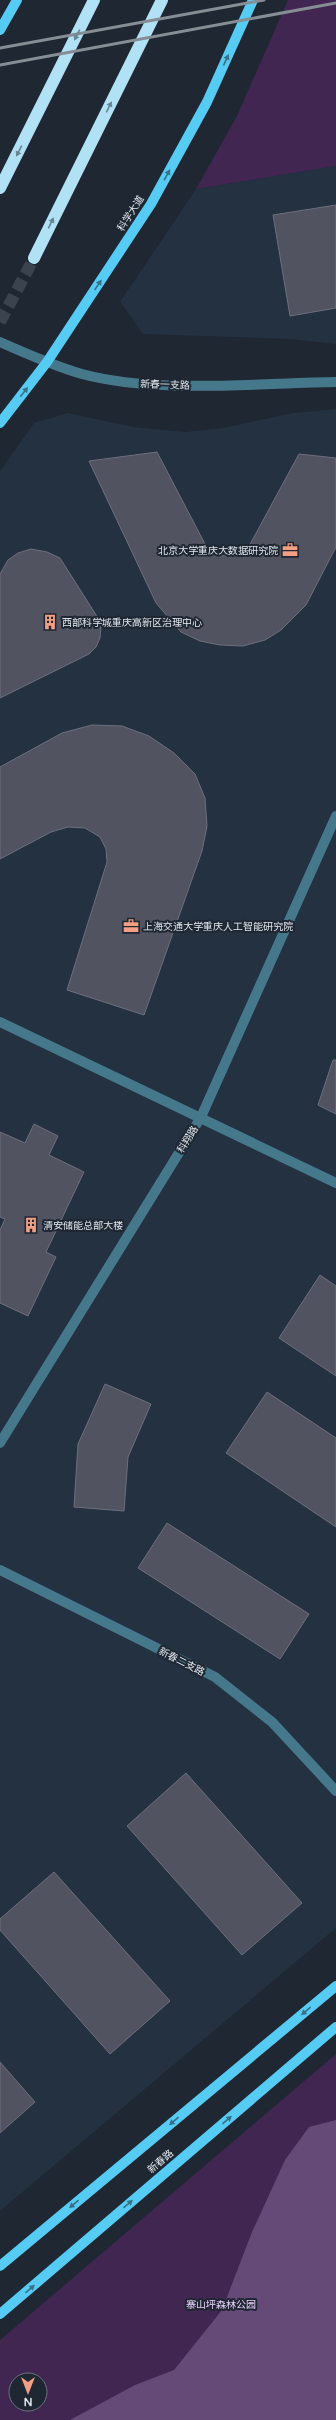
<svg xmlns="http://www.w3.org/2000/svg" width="336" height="2420" viewBox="0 0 336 2420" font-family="'Varela Round','Noto Sans SC',sans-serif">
  <rect width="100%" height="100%" fill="#1e2732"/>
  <g fill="#243141">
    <polygon points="336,166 336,344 291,339 143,334 120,302 196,189"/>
    <polygon points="336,409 336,1928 0,2211 0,471 34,423 67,413 134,427 185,432 223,428 293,413"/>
  </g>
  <g fill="#402650" fill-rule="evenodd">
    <polygon points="288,0 336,0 336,166 196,189 237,116"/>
    <path d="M336 2054V2420H0V2340ZM16 2380H40V2404H16Z"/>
  </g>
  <polygon fill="#654a78" points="336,2120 336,2420 70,2420 135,2385 174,2370 222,2310 252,2232 285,2160 309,2127"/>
  <g fill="#525361" stroke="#6e6f7e">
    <polygon points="336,205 336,308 290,316 273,215"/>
    <polygon points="157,452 205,544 212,552 221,556 240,554 248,548 299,454 336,458 336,547 306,605 281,630 265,640 243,646 220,645 200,641 181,632 156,603 89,461"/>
    <polygon points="31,549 47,552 60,558 98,618 101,627 100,638 96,647 89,654 0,698 0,574 8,560 18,553"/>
    <polygon points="92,725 122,726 149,736 174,753 195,774 205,798 207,826 202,851 144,1015 67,990 107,862 106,849 100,837 85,828 68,827 51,832 0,859 0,767 62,733"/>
    <polygon points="333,1060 336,1060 336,1114 318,1105"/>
    <polygon points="34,1124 58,1136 49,1155 84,1172 46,1252 56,1257 28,1316 0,1303 0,1230 5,1219 0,1217 0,1132 25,1143"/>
    <polygon points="320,1275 336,1286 336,1376 279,1338"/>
    <polygon points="105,1384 151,1404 128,1457 124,1511 74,1507 78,1444"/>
    <polygon points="267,1392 336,1438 336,1527 226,1453"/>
    <polygon points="167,1523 309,1614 280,1659 138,1568"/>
    <polygon points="186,1773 302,1903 242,1955 127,1826"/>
    <polygon points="54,1872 170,2001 110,2054 0,1930 0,1919"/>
    <polygon points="0,2062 35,2102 0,2133"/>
  </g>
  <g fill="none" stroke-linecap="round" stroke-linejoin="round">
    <polyline stroke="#3b444e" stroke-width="12" stroke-dasharray="12 6" stroke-linecap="butt" points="0,322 34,258"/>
    <g stroke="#45788b" stroke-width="10">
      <path d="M0 342C27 354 54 366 82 374 156 394 259 383 336 382"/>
      <polyline points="0,1022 336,1183"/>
      <polyline points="0,1443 201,1117 336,816"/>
      <polyline points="0,1570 215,1677 272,1722 336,1791"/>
    </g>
    <g stroke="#56cbf3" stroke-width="10">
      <polyline points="0,30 17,0"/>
      <polyline points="0,423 47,362 151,204 207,102 253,0"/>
      <polyline points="0,2266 336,1986"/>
      <polyline points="0,2314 336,2027"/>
    </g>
    <g stroke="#b1e1f4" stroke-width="12">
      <polyline points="0,188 94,0"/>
      <polyline points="34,258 162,0"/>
    </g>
    <g stroke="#858d95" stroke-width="3">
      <polyline points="0,48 264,0"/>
      <polyline points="0,65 336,3"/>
    </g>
  </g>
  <defs><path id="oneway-solid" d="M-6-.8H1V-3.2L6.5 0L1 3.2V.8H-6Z"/></defs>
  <g fill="#688493">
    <use href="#oneway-solid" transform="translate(77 35) rotate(117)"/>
    <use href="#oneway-solid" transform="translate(109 107) rotate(-64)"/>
    <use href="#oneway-solid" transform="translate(19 151) rotate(117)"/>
    <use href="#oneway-solid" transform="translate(51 223) rotate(-64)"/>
  </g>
  <g fill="#377189">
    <use href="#oneway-solid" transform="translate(226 60) rotate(-66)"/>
    <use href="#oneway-solid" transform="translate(167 175) rotate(-61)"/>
    <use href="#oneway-solid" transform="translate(98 285) rotate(-56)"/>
    <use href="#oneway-solid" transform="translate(24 392) rotate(-52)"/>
    <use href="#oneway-solid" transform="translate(306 2011) rotate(140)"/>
    <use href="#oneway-solid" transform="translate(227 2120) rotate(-41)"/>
    <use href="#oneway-solid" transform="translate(174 2121) rotate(140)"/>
    <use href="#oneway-solid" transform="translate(74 2204) rotate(140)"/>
    <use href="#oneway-solid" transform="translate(128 2204) rotate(-41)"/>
    <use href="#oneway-solid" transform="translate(30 2289) rotate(-41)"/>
  </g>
  <defs>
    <symbol id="office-bare" viewBox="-9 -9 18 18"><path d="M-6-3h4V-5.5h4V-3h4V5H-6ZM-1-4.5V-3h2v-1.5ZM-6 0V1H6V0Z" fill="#f39f84" stroke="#1e2732" stroke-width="2.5" paint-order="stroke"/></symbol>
    <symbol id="building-bare" viewBox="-9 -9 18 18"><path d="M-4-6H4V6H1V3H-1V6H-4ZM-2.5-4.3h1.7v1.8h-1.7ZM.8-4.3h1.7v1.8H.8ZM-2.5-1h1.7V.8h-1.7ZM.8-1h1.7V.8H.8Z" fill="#f39f84" stroke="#1e2732" stroke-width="2.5" paint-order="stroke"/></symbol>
  </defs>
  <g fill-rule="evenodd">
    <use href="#office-bare" x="279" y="539" width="22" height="22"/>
    <use href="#building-bare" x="39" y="611" width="22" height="22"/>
    <use href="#office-bare" x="120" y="915" width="22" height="22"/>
    <use href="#building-bare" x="20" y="1214" width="22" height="22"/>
  </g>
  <g text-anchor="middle" stroke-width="4" stroke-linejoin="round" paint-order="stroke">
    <g font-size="10" fill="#e2e8ef" stroke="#1e2732">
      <text transform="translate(130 213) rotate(-57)" y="4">科学大道</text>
      <text transform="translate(165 384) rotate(2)" y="4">新春一支路</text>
      <text transform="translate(187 1139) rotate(-58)" y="4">科翔路</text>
      <text transform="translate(182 1661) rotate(27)" y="4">新春二支路</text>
      <text transform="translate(160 2161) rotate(-41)" y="4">新春路</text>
    </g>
    <g font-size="10" fill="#e2e8ef" stroke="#1e2732" text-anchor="start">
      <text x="278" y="554" text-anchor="end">北京大学重庆大数据研究院</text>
      <text x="62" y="626">西部科学城重庆高新区治理中心</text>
      <text x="143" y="930">上海交通大学重庆人工智能研究院</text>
      <text x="43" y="1229">清安储能总部大楼</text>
    </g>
    <g font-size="10" fill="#ead0fd" stroke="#1e2732">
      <text x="221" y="2308">寨山坪森林公园</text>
    </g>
  </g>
  <g transform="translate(28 2392) rotate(180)"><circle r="19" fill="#1e2732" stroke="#6c747e"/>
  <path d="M0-3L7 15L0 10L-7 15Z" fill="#f39f84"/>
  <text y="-6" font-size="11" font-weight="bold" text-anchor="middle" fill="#e2e8ef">N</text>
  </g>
</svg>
